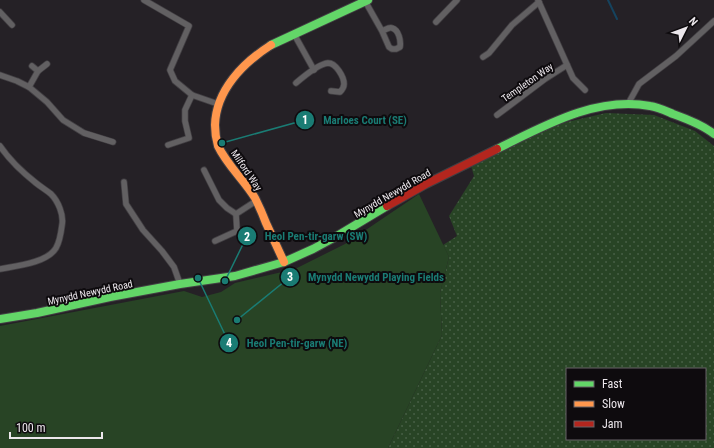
<svg xmlns="http://www.w3.org/2000/svg" width="714" height="448" viewBox="0 0 714 448" font-family="'Roboto Condensed',sans-serif">
  <defs>
    <pattern id="grass-dots" width="8" height="8" patternUnits="userSpaceOnUse"><rect width="8" height="8" fill="#284425"/><path d="M2 2h.1M6 6h.1" fill="none" stroke="#475f45" stroke-width="1.8" stroke-linecap="round"/></pattern>
  </defs>
  <rect width="100%" height="100%" fill="#252126"/>
  <path fill="url(#grass-dots)" fill-rule="evenodd" d="M606 113 654 115 695 131 714 146V448H388L442 335 440 293 449 257 443 245 457 236 449 216 474 176 471 166 554 125ZM567 369H705V439H567Z"/>
  <polygon fill="#284425" points="419,194 449,257 440,293 442,335 388,448 0,448 0,326 184,291 202,297 221,292 235,283 295,269 345,244"/>
  <g fill="none" stroke-linecap="round" stroke-linejoin="round">
    <polyline stroke="#15435e" stroke-width="2" points="608,0 617,19"/>
    <defs>
      <g id="street">
        <polyline points="144,0 189,26 170,70 175,81 192,95 218,104"/>
        <polyline points="538,0 573,78 585,90"/>
        <path d="M365 1 382 31 389 47 392 49H396L400 47C401 41 399 30 392 28 389 27 385 30 382 31"/>
        <polyline points="0,12 12,25"/>
        <polyline points="436,22 457,0"/>
        <polyline points="294,34 314,70"/>
        <polyline points="483,57 489,53 512,25 539,2"/>
        <polyline points="32,66 38,71"/>
        <polyline points="0,75 17,81 29,87 47,102 63,120 84,133 113,142"/>
        <path d="M296 83C303 77 318 64 328 63 336 63 344 77 344 84 344 88 342 90 340 92L331 91"/>
        <polyline points="29,87 38,71 47,64"/>
        <polyline points="628,104 639,84 676,56 714,21"/>
        <polyline points="497,115 545,79 567,65"/>
        <polyline points="168,145 189,138 185,121 185,110 192,95"/>
        <path d="M0 146C10 161 22 172 36 183 41 187 46 190 51 194 58 201 64 215 62 225 61 233 60 241 56 248 47 263 16 266 0 269"/>
        <polyline points="204,170 219,200 227,208 236,214"/>
        <polyline points="124,182 126,204 143,230 162,251 174,267 180,284"/>
        <polyline points="215,241 237,231 236,214 256,201"/>
      </g>
      <g id="fast">
        <polyline points="271,45 368,0"/>
        <path d="M497 149C544 126 596 96 650 106 658 107 666 111 673 114 687 119 703 125 714 134"/>
        <polyline points="0,319 37,313 110,297 180,284 235,276 284,262 313,249 337,236 387,206"/>
      </g>
      <path id="slow" d="M271 45C243 63 216 90 215 125 215 131 216 139 218 146 227 165 244 180 255 198 259 206 263 215 266 223 272 236 278 249 284 262"/>
      <polyline id="jam" points="387,206 426,184 497,149"/>
    </defs>
    <use href="#street" stroke="#423f43" stroke-width="7"/>
    <use href="#fast" stroke="#423f43" stroke-width="10"/>
    <use href="#slow" stroke="#423f43" stroke-width="10"/>
    <use href="#jam" stroke="#423f43" stroke-width="10"/>
    <use href="#street" stroke="#626062" stroke-width="5.5"/>
    <use href="#fast" stroke="#63d668" stroke-width="8"/>
    <use href="#slow" stroke="#ff974d" stroke-width="8"/>
    <use href="#jam" stroke="#b3261e" stroke-width="8"/>
  </g>
  <g text-anchor="middle" stroke-width="4" stroke-linejoin="round" paint-order="stroke">
    <g font-size="10" fill="#ece7ec" stroke="#0e0b0e">
      <text transform="translate(527 82) rotate(-35)" y="4">Templeton Way</text>
      <text transform="translate(247 170) rotate(56)" y="4">Milford Way</text>
      <text transform="translate(392 193) rotate(-30)" y="4">Mynydd Newydd Road</text>
      <text transform="translate(90 292) rotate(-12)" y="4">Mynydd Newydd Road</text>
    </g>
  </g>
  <path fill="none" stroke="#1a7c74" stroke-width="1.5" d="M222 143L305 120M225 281L247 236M237 320L290 277M198 278L229 343"/>
  <g fill="#1a7c74" stroke="#0e0b0e" stroke-width="1.5">
    <circle cx="222" cy="143" r="4"/>
    <circle cx="225" cy="281" r="4"/>
    <circle cx="237" cy="320" r="4"/>
    <circle cx="198" cy="278" r="4"/>
    <circle cx="305" cy="120" r="10"/>
    <circle cx="247" cy="236" r="10"/>
    <circle cx="290" cy="277" r="10"/>
    <circle cx="229" cy="343" r="10"/>
  </g>
  <g font-size="12" text-anchor="middle" font-weight="bold" fill="#fff">
    <text x="305" y="124">1</text>
    <text x="247" y="241">2</text>
    <text x="290" y="281">3</text>
    <text x="229" y="347">4</text>
  </g>
  <g font-size="11" text-anchor="middle" font-weight="bold" fill="#1a7c74" stroke="#0e0b0e" stroke-width="4" stroke-linejoin="round" paint-order="stroke">
    <text x="365" y="124">Marloes Court (SE)</text>
    <text x="316" y="240">Heol Pen-tir-garw (SW)</text>
    <text x="376" y="281">Mynydd Newydd Playing Fields</text>
    <text x="297" y="347">Heol Pen-tir-garw (NE)</text>
  </g>
  <rect x="566" y="368" width="140" height="72" fill="#0e0b0e" stroke="#676367"/>
  <rect x="574" y="381" width="20" height="6" fill="#63d668" stroke="#676367"/>
  <text x="602" y="388" font-size="12" fill="#ece7ec">Fast</text>
  <rect x="574" y="401" width="20" height="6" fill="#ff974d" stroke="#676367"/>
  <text x="602" y="408" font-size="12" fill="#ece7ec">Slow</text>
  <rect x="574" y="421" width="20" height="6" fill="#b3261e" stroke="#676367"/>
  <text x="602" y="428" font-size="12" fill="#ece7ec">Jam</text>
  <g transform="translate(686 28) rotate(48)" stroke="#0e0b0e" stroke-width="3" paint-order="stroke">
  <path d="M0-3L7 15L0 10L-7 15Z" fill="#ece7ec"/>
  <text y="-6" font-size="11" font-weight="bold" text-anchor="middle" fill="#ece7ec">N</text>
  </g>
  <path d="M10 432v6h92v-6" fill="none" stroke="#ece7ec" stroke-width="2"/>
  <text x="16" y="432" font-size="12" fill="#ece7ec" stroke="#0e0b0e" stroke-width="3" paint-order="stroke">100 m</text>
</svg>
